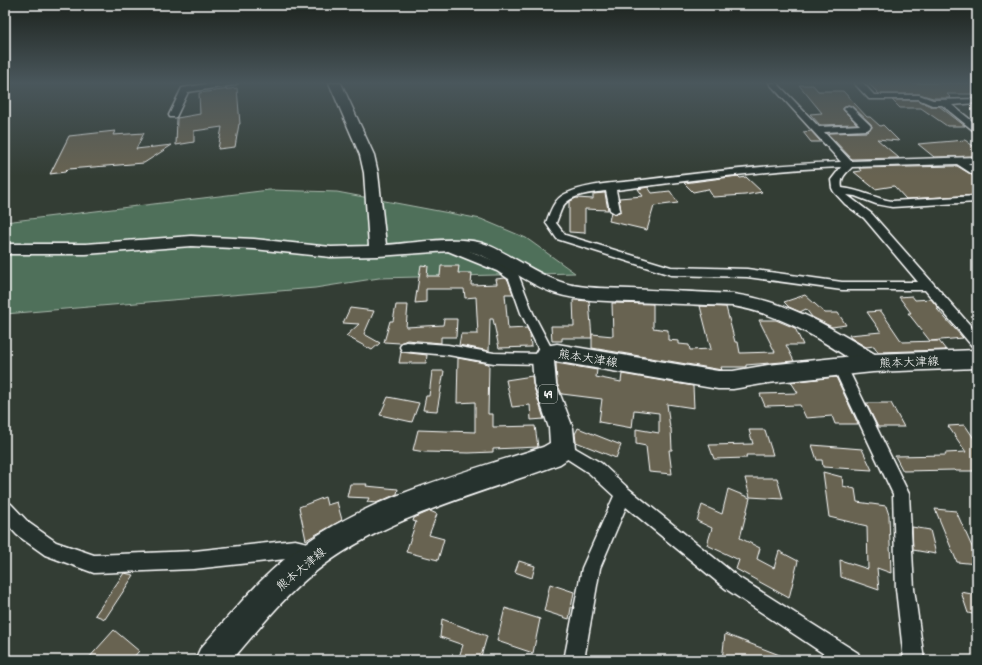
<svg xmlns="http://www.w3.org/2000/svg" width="982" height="665" viewBox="0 0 982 665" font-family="'Patrick Hand','Klee One',sans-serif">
  <rect width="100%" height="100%" fill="#333d34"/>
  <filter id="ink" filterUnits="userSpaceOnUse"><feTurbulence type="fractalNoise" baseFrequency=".025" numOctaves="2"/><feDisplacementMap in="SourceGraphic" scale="8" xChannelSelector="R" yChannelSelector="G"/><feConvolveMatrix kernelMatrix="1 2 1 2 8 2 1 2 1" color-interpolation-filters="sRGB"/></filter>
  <g filter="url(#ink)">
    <polygon fill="#50705a" stroke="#a8b8ac" points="269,190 337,192 481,219 526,238 575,273 379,278 315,288 5,314 5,222"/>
    <g fill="#676351" stroke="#fff">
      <polygon points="868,83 977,83 977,94 947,94 951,98 933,98 919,94 879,94"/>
      <polygon points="799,85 813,85 818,91 843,91 867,117 870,117 880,126 883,125 899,141 877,139 899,158 852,159 827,133 867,132 872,127 871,124 852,106 848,105 843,108 843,110 857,124 820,125 810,114 822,113"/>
      <polygon points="237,88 240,124 239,124 235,147 218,149 222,127 194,131 194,142 176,145 177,118 200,114 199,93"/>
      <polygon points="892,100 918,100 931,106 939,106 965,126 947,126 921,108 900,108"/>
      <polygon points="115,131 113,135 144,133 136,149 172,145 144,163 68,169 65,172 50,174 69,136"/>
      <polygon points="811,131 821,142 811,142 803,132"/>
      <polygon points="965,140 977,149 977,156 934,157 918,144"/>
      <polygon points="957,166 977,178 977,195 906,199 894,186 875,189 854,172 861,171 859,168"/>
      <polygon points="738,176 740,178 746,177 762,192 745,195 713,197 708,189 693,192 684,183"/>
      <polygon points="648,187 652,193 670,191 678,203 654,206 647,230 609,221 611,212 616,214 621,211 619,198 643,196 638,189"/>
      <polygon points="605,193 608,210 585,209 585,233 569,232 569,202 576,198 593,199 593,194"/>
      <polygon points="421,265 428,266 427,276 440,276 441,266 459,266 458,273 472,273 471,285 497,284 496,279 505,278 508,280 513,294 505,294 508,329 527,328 530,334 531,347 499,348 493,319 490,319 489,351 459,345 461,334 478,334 476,297 465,298 464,289 426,289 426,302 415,303"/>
      <polygon points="805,295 825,313 838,313 846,325 832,327 812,317 806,309 800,312 789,307 784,302"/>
      <polygon points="912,296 915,300 931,299 939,309 937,309 963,338 930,341 908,313 911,313 899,297"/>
      <polygon points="573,300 589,301 592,338 562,338 562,341 552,341 551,326 574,326"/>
      <polygon points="612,303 653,304 653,328 668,330 668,340 679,341 679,344 689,345 690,350 711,349 700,306 726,307 735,342 738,342 740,353 775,352 759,320 776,320 795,328 803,345 786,345 794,361 746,365 746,367 721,367 722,370 592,348 592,334 613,336"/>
      <polygon points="396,305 408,305 406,327 443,325 444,319 457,319 456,337 441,337 441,343 407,340 400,343 384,342 390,321 393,321"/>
      <polygon points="350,308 374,311 364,334 380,343 372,350 346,336 359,324 343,323"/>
      <polygon points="881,311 902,342 939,341 946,350 878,352 874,346 866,347 851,338 849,335 881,332 867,312"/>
      <polygon points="401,352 427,355 426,363 399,363"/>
      <polygon points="458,358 489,364 488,414 493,414 493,427 535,426 538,447 493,449 493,452 469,453 425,452 413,450 418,430 475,432 475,402 457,403"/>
      <polygon points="556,363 597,370 596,377 621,382 622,374 693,386 694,408 667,404 670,428 671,428 672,450 669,450 672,474 649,472 646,446 636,444 636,429 659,433 659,413 634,410 632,428 599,422 602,399 562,394 557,384"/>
      <polygon points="432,371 444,371 437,411 423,410 426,396 429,396"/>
      <polygon points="532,376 533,384 544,419 531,420 530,405 512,407 506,380"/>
      <polygon points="836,377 858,424 835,424 832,416 806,418 800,405 765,406 760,394 798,393 791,382"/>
      <polygon points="388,397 419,403 412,422 380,415"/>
      <polygon points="866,403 891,403 904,427 878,427"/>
      <polygon points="965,425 977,443 977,471 956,471 955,470 903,471 895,456 946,455 945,453 966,452 948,426"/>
      <polygon points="578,428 621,445 616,458 576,442 575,434"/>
      <polygon points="749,430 765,430 773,455 746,455 747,458 714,459 709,445 753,444"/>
      <polygon points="812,445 862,449 872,470 823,467 822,460 817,460"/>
      <polygon points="823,472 842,477 843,486 855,489 857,502 886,506 889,515 891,573 877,568 879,590 841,577 840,560 868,569 867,526 829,517"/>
      <polygon points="745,478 777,478 783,499 750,497"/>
      <polygon points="350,484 367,484 366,486 398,489 397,494 376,503 367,502 369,498 347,497"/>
      <polygon points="728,489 750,498 740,538 760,548 757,559 774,568 779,551 798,561 789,598 736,569 739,560 707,545 712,528 697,521 702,505 722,514"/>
      <polygon points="325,497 327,505 337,502 342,520 306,540 299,507"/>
      <polygon points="935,509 956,511 977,558 977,564 957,562"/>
      <polygon points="430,511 437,514 429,535 444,539 438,560 406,552 416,522 413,521 414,518"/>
      <polygon points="912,527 930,530 936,554 913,550"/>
      <polygon points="519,561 535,566 532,578 515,572"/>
      <polygon points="124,573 134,575 105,619 95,615"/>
      <polygon points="550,584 574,592 569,619 544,611"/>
      <polygon points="961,592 977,595 977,615 968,613"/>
      <polygon points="505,608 540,619 533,653 497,641"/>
      <polygon points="442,619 487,636 480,660 458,660 463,645 440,637"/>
      <polygon points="114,630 139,651 131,660 87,660"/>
      <polygon points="725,634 790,659 790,660 722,660"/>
    </g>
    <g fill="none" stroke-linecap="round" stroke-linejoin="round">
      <defs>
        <g id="street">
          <polygon points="212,83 238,83 234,85 188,92 176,117 170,117 169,115 182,88"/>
          <path d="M769 83H777L819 127 860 125 844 109 848 106 851 107 870 125 871 127 867 130 824 132 851 161 977 157V163H968L977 169V177L957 164 852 167C845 174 840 178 842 188 861 190 874 198 892 201L977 196V202L892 207 876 204 855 196 847 195 872 214 977 333V347L972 346 925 290H842L747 277 671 275 557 239 546 223C550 212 554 199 565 194 589 183 618 183 643 180 709 172 774 164 841 162ZM841 167 831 180 832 188 834 192 845 204 864 218 918 282H842L747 269 671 267 565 235 556 223C558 218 560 212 562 208 569 194 592 193 606 191L610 210 615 213 620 210 616 190C691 180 765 170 841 167Z"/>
          <polygon points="854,83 863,83 874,95 919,95 933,100 977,99 977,103 952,105 977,125 977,132 974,131 942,105 932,105 918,99 869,99"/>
          <polygon points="447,242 505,265 518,274 533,313 554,353 552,357 549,358 548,363 543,364 494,363 448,355 402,351 400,347 402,343 407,342 448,345 494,353 541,354 521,313 509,279 497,271 443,249 441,246 443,243"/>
          <polygon points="840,362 845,363 909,494 914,589 924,660 904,660 896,589 893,494 833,367 835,363"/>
          <polygon points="563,441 601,463 629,489 738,577 858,653 861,660 833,660 726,589 626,507 600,568 584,660 564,660 582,568 614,496 589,473 558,453 555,448 558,443"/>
          <polygon points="5,502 11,504 29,523 56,542 94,555 194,551 295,540 320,546 323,552 320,558 314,561 295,558 194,569 94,573 45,555 17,535 5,522"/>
        </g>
        <path id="secondary" d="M329 83H341L374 155 378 173 386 245C413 243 463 234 488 245 514 256 537 275 564 283 585 289 608 288 630 289 664 291 699 292 733 294 792 302 831 328 880 357L883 363 880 369 873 371 866 369C822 341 786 315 733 306 699 305 666 303 632 302 606 301 579 301 554 293 522 282 496 256 463 250L378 256 331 257 254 249 191 246 86 254H5V244H86L191 236 254 239 331 247 369 246 364 173 360 155Z"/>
        <path id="primary" d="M557 344 718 371H733L768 365 873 354 977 350V368L873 372 768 383 733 389H718L554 361 556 384 573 428 575 448 572 456 560 464C477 495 385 516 315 572 283 597 258 630 232 660H195L200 649C230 615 259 578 295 551 367 497 459 474 543 447L550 443 549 428 534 384 532 359 539 347Z"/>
      </defs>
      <use href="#street" stroke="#fff" stroke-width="3"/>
      <use href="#secondary" stroke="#fff" stroke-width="3"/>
      <use href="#primary" stroke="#fff" stroke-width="3"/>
      <use href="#street" fill="#26332d" fill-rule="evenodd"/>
      <use href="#secondary" fill="#26332d" fill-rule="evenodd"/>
      <use href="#primary" fill="#26332d" fill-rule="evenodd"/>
    </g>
  </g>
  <linearGradient id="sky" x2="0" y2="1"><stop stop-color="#1c221d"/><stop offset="0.47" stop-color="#4a575c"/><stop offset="1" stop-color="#4a575c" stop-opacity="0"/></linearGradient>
  <rect width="982" height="176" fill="url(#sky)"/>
  <g text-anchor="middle" stroke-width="3" stroke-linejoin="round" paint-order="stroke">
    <rect fill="#26332d" stroke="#bec2c0" stroke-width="1" x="539" y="385" width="18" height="18" rx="3"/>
    <g font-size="11" font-weight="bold" fill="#fff">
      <text x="548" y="398">49</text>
    </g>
    <g font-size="12" fill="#fff" stroke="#26332d">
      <text transform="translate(588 358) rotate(9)" y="4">熊本大津線</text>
      <text transform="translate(909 362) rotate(-2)" y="4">熊本大津線</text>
      <text transform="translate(301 569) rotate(-40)" y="4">熊本大津線</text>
    </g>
  </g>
  <rect width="982" height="665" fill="none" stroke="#26332d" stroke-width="20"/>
  <rect x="10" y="10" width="962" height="645" fill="none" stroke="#fff" stroke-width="1.5" filter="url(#ink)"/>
</svg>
